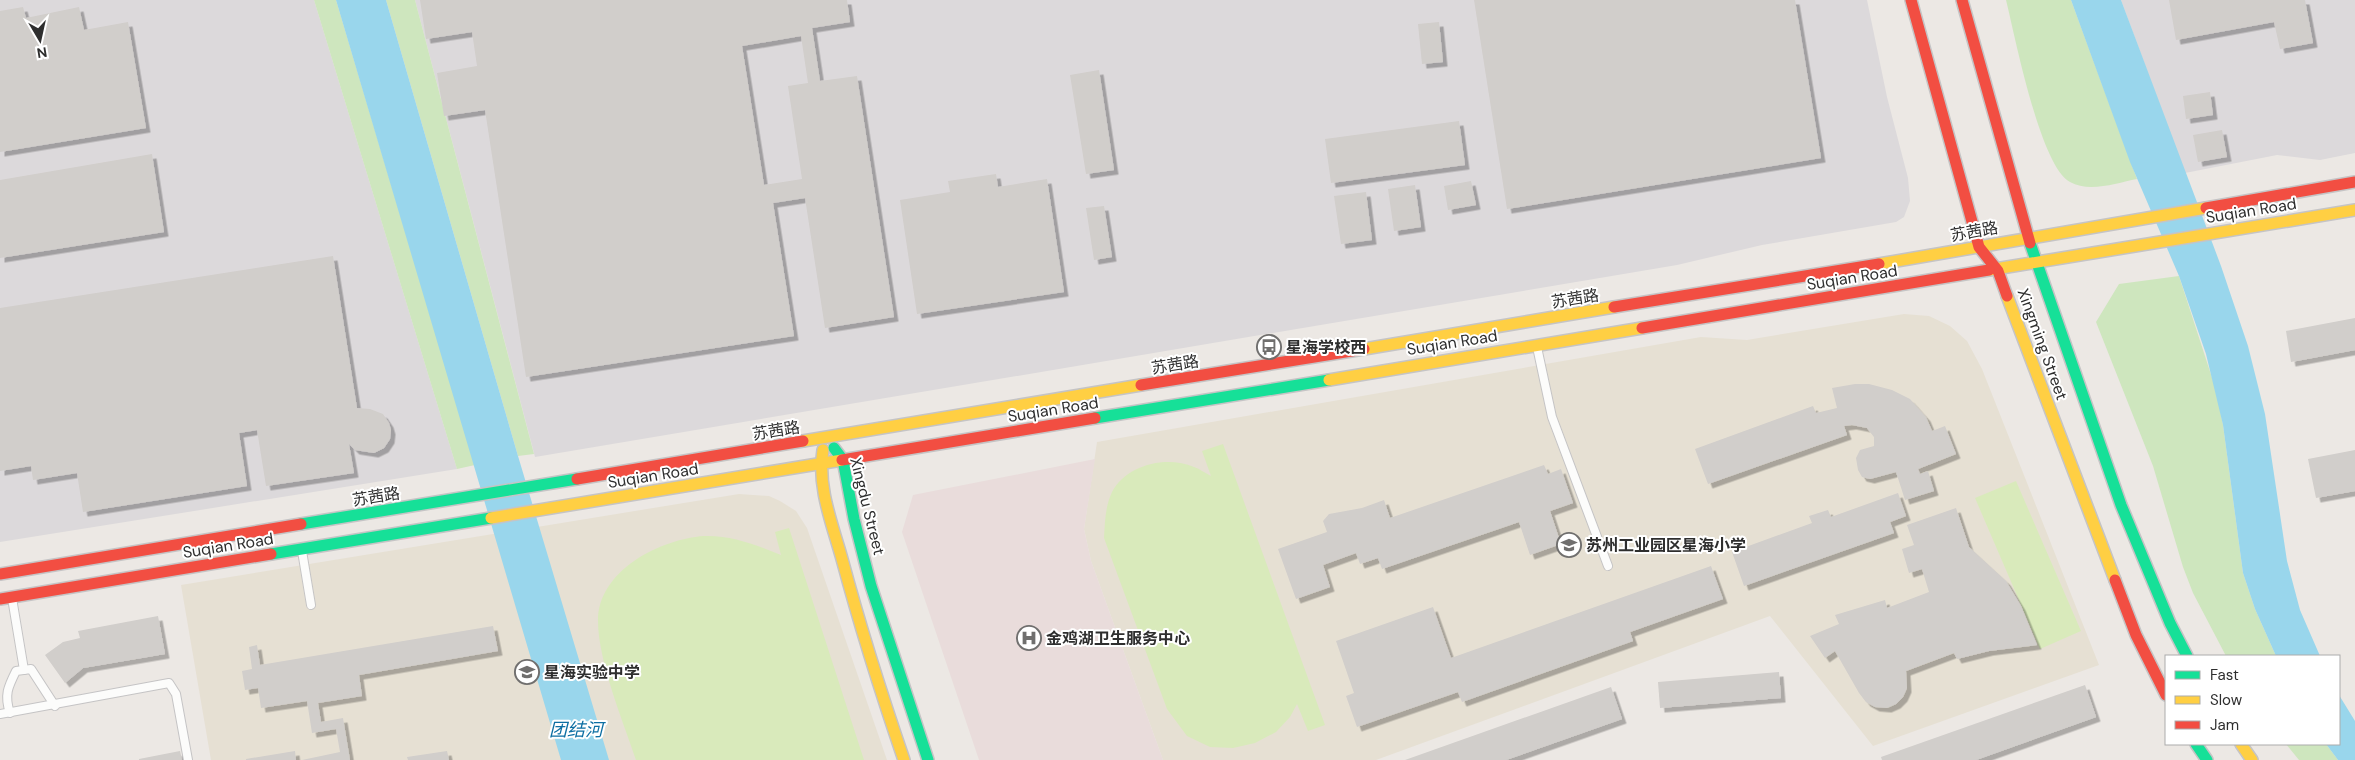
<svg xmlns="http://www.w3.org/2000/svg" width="2355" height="760" viewBox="0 0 2355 760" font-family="'DM Sans','Noto Sans SC',sans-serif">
  <defs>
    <filter id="shadow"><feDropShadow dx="4.5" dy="4.5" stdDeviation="0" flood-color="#0004"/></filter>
  </defs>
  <rect width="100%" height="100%" fill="#ece8e4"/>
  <g fill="#dcd9db">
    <polygon points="0,0 314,0 457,469 0,542"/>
    <polygon points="415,0 1867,0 1887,97 1908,178 1910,201 1904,217 1896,222 1762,245 1677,265 535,457"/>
    <polygon points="2121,0 2355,0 2355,153 2320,160 2277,155 2185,173"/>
  </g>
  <g fill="#e6e0d3">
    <polygon points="1904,314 1929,316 1950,326 1967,341 1982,369 2099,665 1873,746 1770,616 1376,760 1163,760 1091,561 1084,529 1097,442 1701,337 1747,340"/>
    <polygon points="739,494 769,496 780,501 796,511 807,528 887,760 211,760 181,585"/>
  </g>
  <polygon fill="#e9dcdb" points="1095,459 1084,529 1091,561 1163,760 979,760 902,532 913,495"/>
  <g fill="#cee6be">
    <polygon points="314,0 336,0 475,465 457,469"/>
    <polygon points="386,0 415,0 534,454 518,456"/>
    <path d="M2006 0H2071L2137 179C2117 183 2089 193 2070 182 2040 166 2015 36 2006 0Z"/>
    <polygon points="2179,276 2216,390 2223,425 2243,573 2255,609 2276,656 2226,656 2193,593 2183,567 2153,466 2096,322 2119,284"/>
    <polygon points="2286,744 2326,744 2338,760 2299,760"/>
  </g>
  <g fill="#d9eabb">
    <path d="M1223 444 1325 725 1308 731 1297 704 1290 717 1276 732 1255 743 1233 748 1210 747 1187 736 1167 709 1104 538C1105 522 1105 507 1112 492 1126 465 1166 455 1194 467 1200 469 1205 473 1211 476L1202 451Z"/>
    <polygon points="2016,481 2081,631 2040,649 1975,498"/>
    <path d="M789 528 864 760H636C623 721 598 661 598 621 598 570 661 539 704 536 731 535 757 545 781 555L775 532Z"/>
  </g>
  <g fill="#99d6ec">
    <polygon points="336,0 386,0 518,456 609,760 561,760"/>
    <polygon points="2071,0 2121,0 2221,266 2248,346 2265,414 2287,561 2300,610 2320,656 2276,656 2255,609 2243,573 2223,425 2206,354 2179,276 2130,162"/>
    <polygon points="2339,695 2355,721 2355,760 2338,760 2326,744 2339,744"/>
  </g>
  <g fill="#d1cecb" fill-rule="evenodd" filter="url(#shadow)">
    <path d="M420 0H847L850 22 812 28 820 81 857 76 894 317 825 328 805 198 773 203 794 336 526 377 485 110 444 116 437 73 477 66 472 32 426 39ZM801 36 808 83 788 86 802 179 764 185 742 46Z"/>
    <polygon points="1474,0 1795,0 1821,158 1507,209"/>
    <polygon points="2169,0 2305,0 2313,43 2280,49 2274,22 2176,40"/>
    <polygon points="23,7 26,18 79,7 84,30 128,22 146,128 0,152 0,11"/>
    <polygon points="1439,22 1443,62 1422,64 1418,24"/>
    <polygon points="1099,70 1114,170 1086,174 1070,75"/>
    <polygon points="2210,92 2213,115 2186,119 2183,96"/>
    <polygon points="1459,121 1465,165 1331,183 1325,139"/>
    <polygon points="2222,130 2227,157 2198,162 2193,135"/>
    <polygon points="152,154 164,232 0,258 0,180"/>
    <polygon points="996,174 998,187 1047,179 1064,292 917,314 900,200 950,192 948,181"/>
    <polygon points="1471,181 1476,205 1448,210 1444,186"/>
    <polygon points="1415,185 1421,227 1394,231 1388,189"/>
    <polygon points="1366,192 1372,240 1341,244 1334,196"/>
    <polygon points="1104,206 1112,257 1094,260 1086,208"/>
    <polygon points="333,256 357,408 370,409 383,414 389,423 391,430 390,439 384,448 374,453 355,450 349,444 354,473 266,486 257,430 239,433 247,486 83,512 77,473 33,480 31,466 0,471 0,308"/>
    <polygon points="2355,318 2355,350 2291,362 2286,331"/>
    <polygon points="1855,384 1869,384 1892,390 1910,399 1926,417 1932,431 1945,426 1956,454 1918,469 1920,474 1928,471 1934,491 1905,500 1896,472 1870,479 1862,477 1858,470 1856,458 1860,450 1874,446 1874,437 1867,428 1852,425 1844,426 1847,435 1708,484 1695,449 1813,406 1816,413 1837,408 1832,388"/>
    <polygon points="2355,450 2355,491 2316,498 2308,459"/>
    <polygon points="1544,465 1548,474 1561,469 1573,503 1550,511 1561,544 1530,555 1519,522 1382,569 1378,558 1360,564 1356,553 1323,565 1330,587 1296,599 1278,549 1327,532 1323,521 1329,514 1362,508 1384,500 1390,518"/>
    <polygon points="1898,493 1906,516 1890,522 1894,533 1744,586 1732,552 1812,523 1809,516 1828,510 1831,517"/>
    <polygon points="1956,508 1969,547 2006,581 2021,606 2037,645 1989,651 1957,659 1954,653 1906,671 1907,688 1903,697 1896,704 1887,708 1875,707 1866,702 1859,693 1835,651 1825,658 1810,636 1839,624 1835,615 1885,600 1887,608 1929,592 1922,569 1909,573 1902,549 1914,545 1907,525"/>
    <polygon points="1711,566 1723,599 1630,632 1633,641 1462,702 1458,692 1357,727 1346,696 1354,693 1336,641 1433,607 1451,658"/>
    <polygon points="158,616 165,654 83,668 65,683 45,655 63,642 80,638 78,631"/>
    <polygon points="493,626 498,651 359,675 362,696 318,703 321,722 343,718 350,760 302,760 340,752 336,729 312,733 307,701 261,708 258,688 245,690 242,671 252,669 249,647 257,645 260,665"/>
    <polygon points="1779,672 1781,698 1660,708 1658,682"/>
    <polygon points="2085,685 2096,717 1976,760 1882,760 1881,757"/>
    <polygon points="1611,687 1622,719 1506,760 1405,760"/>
    <polygon points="180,751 182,760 139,760 139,759"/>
    <polygon points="295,751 296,760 246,760 246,759"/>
    <polygon points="447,751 449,760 408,760 407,757"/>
  </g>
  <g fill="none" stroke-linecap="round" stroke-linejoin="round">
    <defs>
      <g id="lane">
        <polyline points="1537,347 1552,417 1608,566"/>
        <polyline points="302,551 311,605"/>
        <polyline points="12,598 24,670"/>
        <path d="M10 713C4 695 8 687 16 671L31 669 55 706"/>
        <polyline points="0,714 169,683 176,694 188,760"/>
      </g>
      <g id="fast">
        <polyline points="2030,243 2121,505 2170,623 2187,656"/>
        <polyline points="1095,418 1329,380"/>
        <polyline points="834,448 843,460 854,519 871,586 928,760"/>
        <polyline points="301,524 577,479"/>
        <polyline points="271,554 491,518"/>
        <polyline points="2196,744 2207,760"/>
      </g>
      <g id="slow">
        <polyline points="1879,264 2206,208"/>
        <polyline points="1989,270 2355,210"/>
        <polyline points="2007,296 2115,580"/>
        <polyline points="1364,349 1614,307"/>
        <polyline points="1329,380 1642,328"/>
        <polyline points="803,441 1141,385"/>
        <path d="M823 450C817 487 832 523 842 559 860 626 881 693 904 760"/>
        <polyline points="491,518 842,460"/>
        <polyline points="2241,744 2252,760"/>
      </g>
      <g id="jam">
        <polyline points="1911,0 1979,247 1998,271 2007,296"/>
        <polyline points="1962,0 2030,243"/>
        <polyline points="2206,208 2355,182"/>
        <polyline points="1614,307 1879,264"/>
        <polyline points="1642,328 1989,270"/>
        <polyline points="1141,385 1364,349"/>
        <polyline points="842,460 1095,418"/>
        <polyline points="577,479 803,441"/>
        <polyline points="0,574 301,524"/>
        <polyline points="2115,580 2136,635 2166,695"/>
        <polyline points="0,599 271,554"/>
      </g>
    </defs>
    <use href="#lane" stroke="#c5c4c5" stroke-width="10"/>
    <use href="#fast" stroke="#c5c4c5" stroke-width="14"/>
    <use href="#slow" stroke="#c5c4c5" stroke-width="14"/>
    <use href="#jam" stroke="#c5c4c5" stroke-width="14"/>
    <use href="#lane" stroke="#fcfcfb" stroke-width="8"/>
    <use href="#fast" stroke="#16e098" stroke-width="11"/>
    <use href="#slow" stroke="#ffcf43" stroke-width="11"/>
    <use href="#jam" stroke="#f24e42" stroke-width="11"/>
  </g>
  <defs>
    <symbol id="bus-ring" viewBox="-11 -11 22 22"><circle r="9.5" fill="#fff" stroke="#706f6e" stroke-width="1.5"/><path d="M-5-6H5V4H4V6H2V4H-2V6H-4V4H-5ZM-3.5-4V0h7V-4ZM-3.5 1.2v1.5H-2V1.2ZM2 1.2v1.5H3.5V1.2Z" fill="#706f6e"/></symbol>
    <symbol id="school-ring" viewBox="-11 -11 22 22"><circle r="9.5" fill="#fff" stroke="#706f6e" stroke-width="1.5"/><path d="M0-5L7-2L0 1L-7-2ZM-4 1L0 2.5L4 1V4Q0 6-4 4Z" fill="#706f6e"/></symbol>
    <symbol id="hospital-ring" viewBox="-11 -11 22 22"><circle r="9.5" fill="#fff" stroke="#706f6e" stroke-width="1.5"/><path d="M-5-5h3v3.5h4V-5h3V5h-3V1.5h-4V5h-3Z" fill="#706f6e"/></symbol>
  </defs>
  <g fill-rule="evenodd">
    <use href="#bus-ring" x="1255" y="333" width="28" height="28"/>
    <use href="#school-ring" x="1555" y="531" width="28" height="28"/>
    <use href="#hospital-ring" x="1015" y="624" width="28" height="28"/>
    <use href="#school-ring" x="513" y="658" width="28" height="28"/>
  </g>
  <g text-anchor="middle" stroke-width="4" stroke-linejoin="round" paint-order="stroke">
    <g font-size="16" fill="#2e2e2e" stroke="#fff">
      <text transform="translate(2251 210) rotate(-9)" y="6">Suqian Road</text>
      <text transform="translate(1974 231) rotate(-10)" y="6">苏茜路</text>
      <text transform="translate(1852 277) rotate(-9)" y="6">Suqian Road</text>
      <text transform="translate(1575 298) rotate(-9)" y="6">苏茜路</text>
      <text transform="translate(1452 342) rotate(-9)" y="6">Suqian Road</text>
      <text transform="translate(2043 344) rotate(70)" y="6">Xingming Street</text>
      <text transform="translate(1175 364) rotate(-9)" y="6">苏茜路</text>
      <text transform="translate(1053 409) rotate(-9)" y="6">Suqian Road</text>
      <text transform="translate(776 430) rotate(-9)" y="6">苏茜路</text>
      <text transform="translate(653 475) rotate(-9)" y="6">Suqian Road</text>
      <text transform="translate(376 496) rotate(-9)" y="6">苏茜路</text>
      <text transform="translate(868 506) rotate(76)" y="6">Xingdu Street</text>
      <text transform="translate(228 545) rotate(-9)" y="6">Suqian Road</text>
    </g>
    <g font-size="16" font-weight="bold" fill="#2e2e2e" stroke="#fff" text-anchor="start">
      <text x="1286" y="353">星海学校西</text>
      <text x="1586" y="551">苏州工业园区星海小学</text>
      <text x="1046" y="644">金鸡湖卫生服务中心</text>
      <text x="544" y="678">星海实验中学</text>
    </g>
    <g font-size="18" font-style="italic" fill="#0d6fa3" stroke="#fff">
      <text x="576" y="736">团结河</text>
    </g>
  </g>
  <rect x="2165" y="655" width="175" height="90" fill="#ffffff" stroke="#ababab"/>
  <rect x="2175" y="671" width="25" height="8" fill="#16e098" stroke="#ababab"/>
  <text x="2210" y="680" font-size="15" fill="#2e2e2e">Fast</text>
  <rect x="2175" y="696" width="25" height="8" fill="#ffcf43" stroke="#ababab"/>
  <text x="2210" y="705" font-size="15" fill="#2e2e2e">Slow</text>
  <rect x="2175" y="721" width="25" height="8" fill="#f24e42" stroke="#ababab"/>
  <text x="2210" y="730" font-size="15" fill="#2e2e2e">Jam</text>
  <g transform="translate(40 40) rotate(171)" stroke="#ffffff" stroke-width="4" paint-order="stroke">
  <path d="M0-4L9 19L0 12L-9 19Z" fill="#2e2e2e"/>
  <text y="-8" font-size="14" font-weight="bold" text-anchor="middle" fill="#2e2e2e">N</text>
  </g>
</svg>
